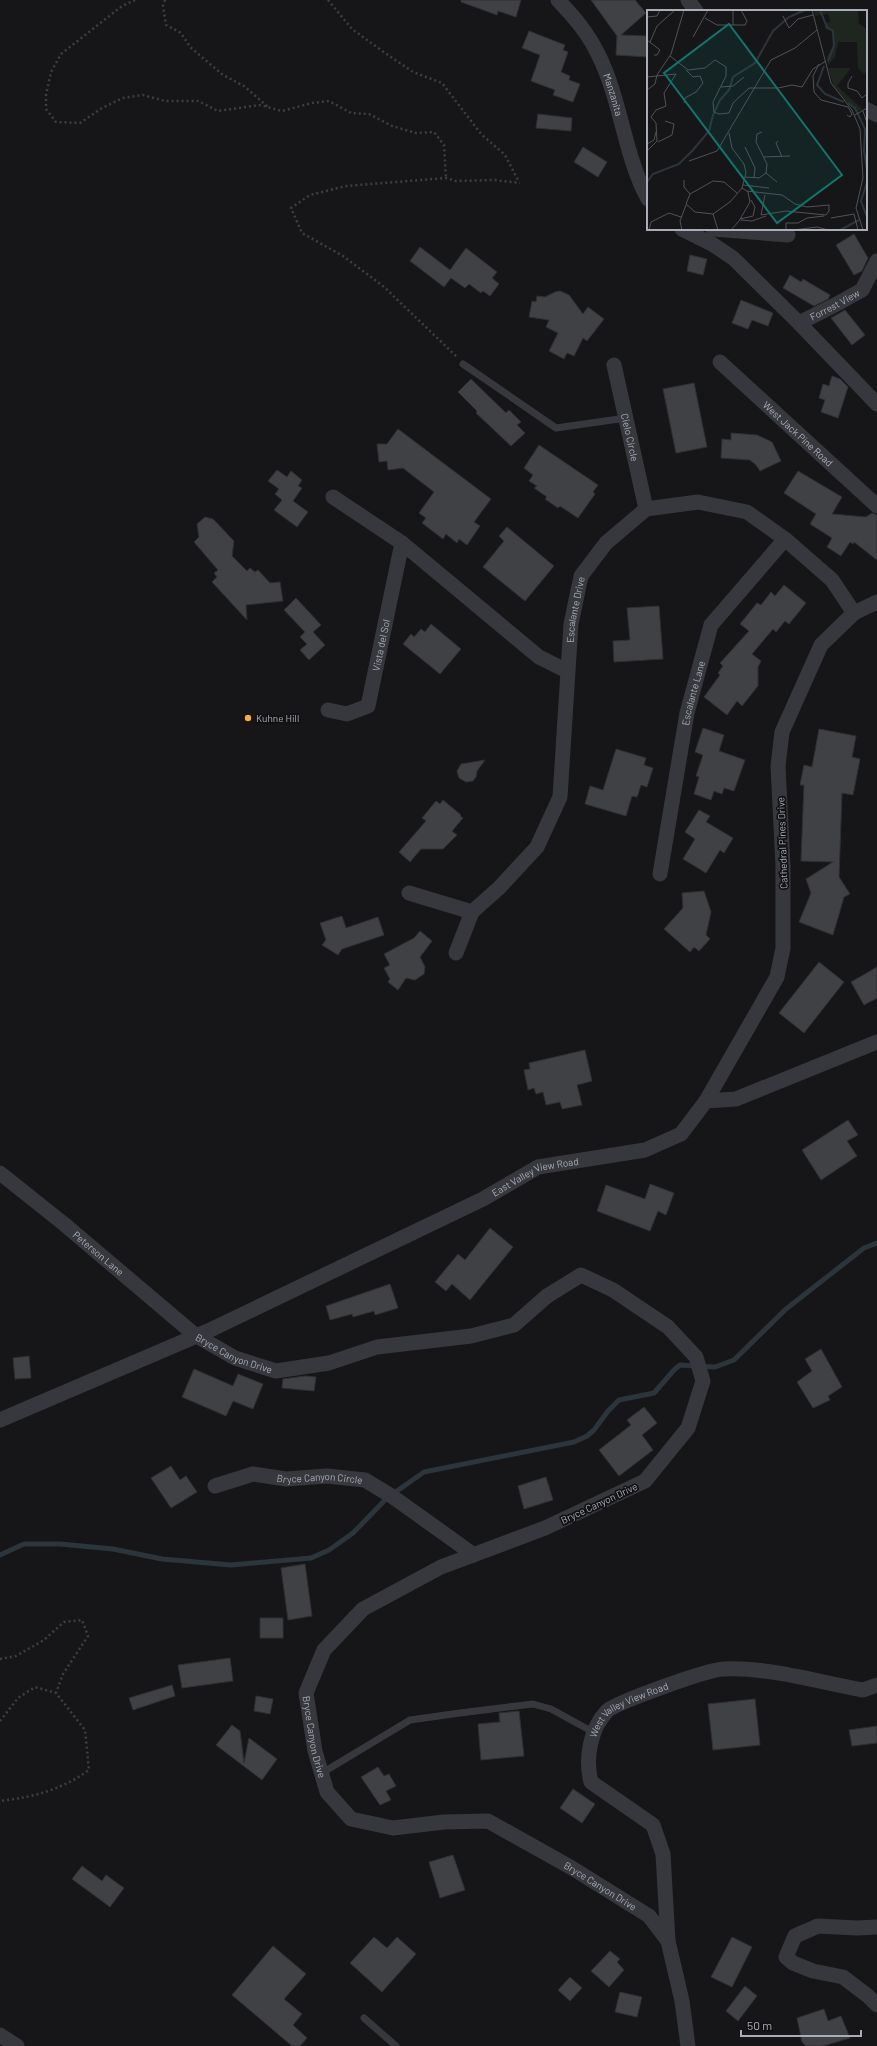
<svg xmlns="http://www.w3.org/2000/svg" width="877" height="2046" viewBox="0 0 877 2046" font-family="Barlow,sans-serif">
  <rect width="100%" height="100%" fill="#161618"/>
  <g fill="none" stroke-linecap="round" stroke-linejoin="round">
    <polyline stroke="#2c353c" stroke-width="5" points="0,1555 24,1544 60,1544 113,1549 162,1559 231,1565 311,1558 329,1550 353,1533 387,1498 424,1472 574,1442 587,1436 594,1430 608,1411 619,1400 654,1393 674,1370 680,1365 715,1367 734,1360 786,1309 864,1248 877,1243"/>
  </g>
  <g fill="#404145" stroke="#303034">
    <polygon points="461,0 521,0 516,17 498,11 497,15 461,2"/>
    <polygon points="591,0 635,0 646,13 621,35 648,36 648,57 616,55 617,36"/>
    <polygon points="529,31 565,45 563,50 568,52 561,72 570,76 569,80 580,84 573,102 553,95 555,90 531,81 540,55 522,48"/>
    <polygon points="538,114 572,118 571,131 536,128"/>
    <polygon points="583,147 607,162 598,177 574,162"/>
    <polygon points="854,234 868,258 862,271 854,275 836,245"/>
    <polygon points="420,247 450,270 466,248 497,272 492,278 499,284 490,296 483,291 481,293 469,284 465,288 451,278 444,287 410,261"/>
    <polygon points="690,255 707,259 703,275 687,271"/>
    <polygon points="790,275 801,282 803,279 830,295 828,299 814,306 783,288"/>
    <polygon points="555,292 560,291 569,295 583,314 588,307 604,319 587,341 583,338 574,356 567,353 564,359 549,351 558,333 546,327 549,320 529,317 532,301 536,302 537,296 545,297"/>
    <polygon points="741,300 773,313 768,326 752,320 748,329 732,323"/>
    <polygon points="845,310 865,335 852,345 831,318"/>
    <polygon points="832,376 840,379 848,387 838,418 821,412 825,400 819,398 823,384 829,386"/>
    <polygon points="471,379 506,413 509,410 521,422 517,425 525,433 511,446 476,413 477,411 458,392"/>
    <polygon points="694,383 707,447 676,453 663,389"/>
    <polygon points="398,429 491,499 474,522 480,526 467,545 459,539 457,543 446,534 443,539 422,523 426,518 419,513 434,492 403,468 388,470 387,461 379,462 377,444 387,444"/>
    <polygon points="731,433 757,435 772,442 781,461 760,471 756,465 750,460 721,458 722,439 731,440"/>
    <polygon points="539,445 598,485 593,492 595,494 578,518 560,506 558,508 545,499 547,497 534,488 537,486 529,481 533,475 524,468"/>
    <polygon points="277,470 287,477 291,471 302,480 298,486 302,488 293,501 308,512 297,527 274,510 282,500 275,494 279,489 268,481"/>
    <polygon points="798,471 842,497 832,514 866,517 872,513 877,515 877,560 854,542 853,544 850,542 841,556 827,547 832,538 810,524 816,514 784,493"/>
    <polygon points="205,517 213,519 234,541 232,556 247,571 250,568 255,572 258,570 270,583 280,582 283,601 246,605 247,620 212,582 217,577 214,573 218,570 194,542 199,537 197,524"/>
    <polygon points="507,527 554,566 525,601 483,567 504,541 499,536"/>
    <polygon points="784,585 806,603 789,624 785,621 776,632 773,629 752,654 761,661 758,667 758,686 742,706 737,701 727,715 704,697 720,675 718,673 723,666 720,663 749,631 740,624 757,603 761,605 771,592 775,596"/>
    <polygon points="296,598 321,625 313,632 325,645 309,660 300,650 307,644 300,637 305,632 284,610"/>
    <polygon points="659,606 663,659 614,662 613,641 630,640 627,608"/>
    <polygon points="431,624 461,649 440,674 403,644 411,634 414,637 421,629 425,632"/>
    <polygon points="703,728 724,735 719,751 745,760 734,791 724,788 722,794 714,791 711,800 694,794 699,777 696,776 703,755 695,752"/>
    <polygon points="819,729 856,736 852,757 860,759 853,795 842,793 839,877 850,894 844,897 833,935 799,922 811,893 806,879 833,862 801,861 804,785 800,785 804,765 812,767"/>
    <polygon points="616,749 646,758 644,765 653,768 647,787 641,785 637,797 632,796 626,816 585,804 590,786 603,790"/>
    <polygon points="485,760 477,771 476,777 473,781 466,782 459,778 457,771 461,764"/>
    <polygon points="443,800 461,815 460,816 463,818 452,831 457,835 443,849 421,849 410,862 399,852 426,821 422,818 436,801 440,804"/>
    <polygon points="699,810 710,816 706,822 733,838 724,853 720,850 706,873 683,859 695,839 685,832"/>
    <polygon points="704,891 711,912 706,935 710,939 699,951 694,947 690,952 664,929 683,908 682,893"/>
    <polygon points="342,916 346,928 378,917 384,935 342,949 338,955 322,945 326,940 320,923"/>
    <polygon points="420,931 432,941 420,957 425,967 424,974 415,980 406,978 398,990 388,982 390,979 384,968 390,965 384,954 414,938"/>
    <polygon points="819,962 844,982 804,1033 779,1013"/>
    <polygon points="877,967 877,998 864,1005 851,982"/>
    <polygon points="585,1050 592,1081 577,1085 582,1105 562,1109 560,1102 546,1105 543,1092 536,1094 534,1088 528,1090 524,1070 530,1069 529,1063"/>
    <polygon points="848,1120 858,1135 847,1141 857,1156 821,1180 802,1150"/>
    <polygon points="650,1184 674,1193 666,1215 658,1211 650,1231 597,1211 606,1185 645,1199"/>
    <polygon points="490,1228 513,1247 470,1300 452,1284 446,1291 435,1282 458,1254 465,1260"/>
    <polygon points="390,1284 398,1308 375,1315 374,1311 353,1317 352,1314 330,1320 326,1306"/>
    <polygon points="821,1349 842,1387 828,1396 830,1400 813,1408 797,1382 812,1371 805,1359"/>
    <polygon points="29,1356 31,1378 15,1379 13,1358"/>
    <polygon points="194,1369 233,1386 238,1374 263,1384 253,1409 233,1401 226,1416 182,1397"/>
    <polygon points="305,1376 316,1377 314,1391 282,1388 283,1379"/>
    <polygon points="644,1407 657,1423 642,1435 653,1450 619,1476 599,1450 631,1425 627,1420"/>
    <polygon points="171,1466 180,1480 186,1476 197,1492 171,1508 151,1478"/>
    <polygon points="546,1477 553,1500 524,1509 518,1486"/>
    <polygon points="305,1564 312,1616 288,1620 281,1568"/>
    <rect x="260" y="1618" width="23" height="20"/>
    <polygon points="230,1658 233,1681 182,1688 178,1665"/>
    <polygon points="172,1685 175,1696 133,1710 129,1698"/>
    <polygon points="256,1696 273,1699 270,1714 254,1711"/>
    <polygon points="755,1699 760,1745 713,1750 708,1704"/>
    <polygon points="519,1711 524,1756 481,1760 478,1724 500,1722 499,1713"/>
    <polygon points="232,1725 240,1731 244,1763 249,1738 277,1759 262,1780 216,1745"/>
    <polygon points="877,1726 877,1743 852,1746 849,1730"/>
    <polygon points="378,1767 384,1776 389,1774 396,1786 386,1791 391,1800 380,1805 361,1777"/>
    <polygon points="573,1789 595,1804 582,1823 560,1808"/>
    <polygon points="453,1855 465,1890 440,1898 429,1862"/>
    <polygon points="82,1866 102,1881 106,1875 124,1888 110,1907 72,1879"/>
    <polygon points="374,1937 387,1948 397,1937 416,1954 382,1992 350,1963"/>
    <polygon points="732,1937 752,1947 732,1987 711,1977"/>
    <polygon points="273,1946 306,1974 284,1999 302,2014 293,2025 307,2038 300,2046 292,2046 232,1995"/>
    <polygon points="610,1951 620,1959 617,1962 624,1970 609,1987 591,1971"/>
    <polygon points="570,1977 582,1988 570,2001 558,1990"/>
    <polygon points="745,1986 757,1996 738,2021 726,2011"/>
    <polygon points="620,1992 642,1997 637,2017 615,2012"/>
    <polygon points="824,2009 828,2021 841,2016 850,2038 823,2046 806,2046 802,2042 797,2018"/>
  </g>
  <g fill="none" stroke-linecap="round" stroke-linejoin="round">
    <g stroke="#3d3f44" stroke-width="2.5" stroke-dasharray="2 3" stroke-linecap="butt">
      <polyline points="135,0 122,6 61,54 51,72 46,95 46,109 56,122 80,123 102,108 123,98 143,95 165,101 198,101 218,111 260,105 282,111 312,103 329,101 351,113 369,114 392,126 416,133 434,132 444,145 446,178"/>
      <polyline points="165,0 163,6 166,25 181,33 190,47 223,75 244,86 268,107"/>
      <polyline points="328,0 352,29 385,53 413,72 442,83 481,134 505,155 519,182"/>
      <polyline points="456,356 383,286 343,256 302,233 291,208 310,195 346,186 446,178 456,181 494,180 520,183"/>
      <path d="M0 1659 16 1656 44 1640 64 1622 82 1620 88 1636 63 1674 56 1693 85 1730 89 1770C61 1790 34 1797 0 1801"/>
      <polyline points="0,1721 18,1698 35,1687 56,1693"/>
    </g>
    <g stroke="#37383d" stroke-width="7">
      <polyline points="463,364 556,428 626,418"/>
      <polyline points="322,1773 410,1720 460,1713 533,1704 551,1709 593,1732"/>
      <polyline points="364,2018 396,2046"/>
    </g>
    <g stroke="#37383d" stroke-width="15">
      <path id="s1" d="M558 0C574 17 588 33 598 54 621 99 624 155 648 199"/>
      <polyline points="688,0 696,11"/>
      <polyline points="866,109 877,115"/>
      <polyline points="682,229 712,244 733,258 799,323 877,404"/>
      <polyline points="713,229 788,235"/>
      <path id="s2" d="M799 323 833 306 862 290 877 261"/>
      <path id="s3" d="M720 362 877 506"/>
      <path id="s4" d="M614 365 646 509"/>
      <polyline points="333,497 402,543 539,657 567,671"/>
      <path id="s5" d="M328 710 347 714 368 706 402 543"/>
      <path id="s6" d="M660 874 687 713 711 625 785 539"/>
      <path id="s7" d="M409 893 472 912 499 888 537 847 560 797 571 624 581 576 606 543 646 509 698 502 747 512 785 539 832 580 854 613"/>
      <polyline points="456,953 472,912"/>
      <polyline points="706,1101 777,977 783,948 783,866 778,766 782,732 821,645 854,613 877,602"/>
      <path id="s8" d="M0 1173 64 1224 195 1335 235 1358 276 1371 329 1363 377 1347 471 1336 514 1325 547 1296 581 1275 613 1290 668 1327 696 1357 703 1381 688 1428 645 1481 545 1528 441 1567 363 1609 324 1650 306 1693 315 1751 327 1792 351 1819 393 1828 444 1822 488 1821 572 1868 649 1916 668 1941 682 2001 688 2046"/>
      <path id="s9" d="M0 1420 208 1331 483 1199 538 1167 645 1150 681 1134 706 1101 736 1099 877 1042"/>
      <path id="s10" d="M215 1486 253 1474 286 1479 327 1476 365 1480 393 1497 474 1555"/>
      <polyline points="877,1927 857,1928 818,1926 795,1936 786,1957 793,1963 813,1971 843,1977 868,1996 877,2005"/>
      <path id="s11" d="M668 1941 663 1854 653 1825 591 1782C585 1759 590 1729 607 1711 617 1702 709 1669 724 1669 770 1667 818 1682 863 1690L877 1685"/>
      <polyline points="0,2035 17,2046"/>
    </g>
  </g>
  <circle fill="#f2b134" stroke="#111113" stroke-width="1.5" cx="248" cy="718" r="4"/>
  <g text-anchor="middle" stroke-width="3.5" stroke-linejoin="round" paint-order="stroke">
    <g font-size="10" fill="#a8adb8" stroke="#111113">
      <text dy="4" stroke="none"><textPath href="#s1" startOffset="111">Manzanita</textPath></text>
      <text dy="4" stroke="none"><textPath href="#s2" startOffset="40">Forrest View</textPath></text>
      <text dy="4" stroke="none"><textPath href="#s3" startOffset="106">West Jack Pine Road</textPath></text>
      <text dy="4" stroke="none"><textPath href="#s4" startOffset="74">Cielo Circle</textPath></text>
      <text dy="4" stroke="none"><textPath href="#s7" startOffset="401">Escalante Drive</textPath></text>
      <text dy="4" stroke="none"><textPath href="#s5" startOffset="104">Vista del Sol</textPath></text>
      <text dy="4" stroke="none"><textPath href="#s6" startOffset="184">Escalante Lane</textPath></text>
      <text transform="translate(782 843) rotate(-92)" y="4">Cathedral Pines Drive</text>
      <text dy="4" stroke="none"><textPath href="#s9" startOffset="589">East Valley View Road</textPath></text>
      <text dy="4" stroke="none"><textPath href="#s8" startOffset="127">Peterson Lane</textPath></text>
      <text dy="4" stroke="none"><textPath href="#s8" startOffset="297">Bryce Canyon Drive</textPath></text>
      <text dy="4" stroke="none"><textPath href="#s10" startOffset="107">Bryce Canyon Circle</textPath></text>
      <text transform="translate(599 1503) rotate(-25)" y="4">Bryce Canyon Drive</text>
      <text dy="4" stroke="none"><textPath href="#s11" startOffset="287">West Valley View Road</textPath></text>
      <text dy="4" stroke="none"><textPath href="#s8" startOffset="1413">Bryce Canyon Drive</textPath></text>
      <text dy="4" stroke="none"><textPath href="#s8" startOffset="1774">Bryce Canyon Drive</textPath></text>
    </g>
    <g font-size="10" fill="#a8adb8" stroke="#111113" text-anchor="start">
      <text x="256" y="722">Kuhne Hill</text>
    </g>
  </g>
  <g transform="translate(647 10)">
    <rect width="220" height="220" fill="#161618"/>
    <path d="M167 0H211L212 14 220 19V61L217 64 211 58 210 32H191L188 47 181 55 180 47 186 35 185 21 178 19V13L183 12 182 7 181 4 168 6ZM181 58H204L190 76 215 99 209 102 196 88 186 74Z" fill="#1e261f"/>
    <path fill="none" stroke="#2c353c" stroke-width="2" d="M173 0 180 17 186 21 187 36 181 51M177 56 170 75 178 84 197 92M201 93 208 98 218 119 217 141 220 160M0 172 6 164 32 154 46 140 62 121 66 105 73 90 82 80 86 67 108 53 126 21 142 7 158 0M220 172 214 191 220 207M193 220 212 210"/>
    <path fill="none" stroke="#505258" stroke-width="1" d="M165 0 184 73 205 100 213 119 216 168 209 198 216 220M136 6 142 18 151 9 166 5M0 7 10 6 13 0M58 8 70 15H98L100 11 94 0M86 15V0M46 27 61 0M0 30 13 40 10 45H7M3 32 10 16 28 0M23 46 41 60 58 58 68 50 79 57V66L66 92 67 102 72 104 82 103 86 93 102 78H131L145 75 155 77 166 59 179 51M172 54 166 66 167 82 174 90 201 97 205 104 203 107 200 105M205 66 201 73V78L210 81 215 88 220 84M0 67 29 64M74 77 86 76 97 67M0 80 8 74 10 65 24 44 37 0M37 93 38 88 49 82 56 73 53 66 46 67 39 60M216 101 220 113M208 105 220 98M131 131 129 133 135 147M11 132 25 125 27 114 18 111M0 134 7 130 9 122M98 137 108 158 107 168M0 141 10 131 9 113 4 107 9 100 19 96 17 83 29 64M116 147 143 146M42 151 70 141 124 50 148 38 170 20M119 163 130 172M98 167 112 168 119 163 120 154 109 132 110 124 115 122M37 170V177L43 184M96 175 122 178M100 181 135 185 148 194 160 197 182 195V201L179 205M118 185 114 205 139 201 179 205M39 194 48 202 66 204 83 192 95 178 99 163 97 154 85 138 82 123M39 194 43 184 66 171 77 172 90 183M66 204 71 220M184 208 207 204 211 220M93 209 106 206 108 197 104 190M94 210 105 211 119 206M2 220 4 212 22 203 34 207M35 220 33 211 39 195M84 220 92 211 103 192 101 182 95 178M139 220V213H151L160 208 177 206M146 220 170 217 181 220"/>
    <path fill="#0f766e" fill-opacity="0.15" stroke="#0f766e" stroke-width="2" d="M82 14 195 165 130 213 17 63Z"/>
    <rect width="220" height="220" fill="none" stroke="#a8adb8" stroke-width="2"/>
  </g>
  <path d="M741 2030v6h120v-6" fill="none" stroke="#a8adb8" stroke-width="2"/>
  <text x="747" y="2030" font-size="12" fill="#a8adb8" stroke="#111113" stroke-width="3" paint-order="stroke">50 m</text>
</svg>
